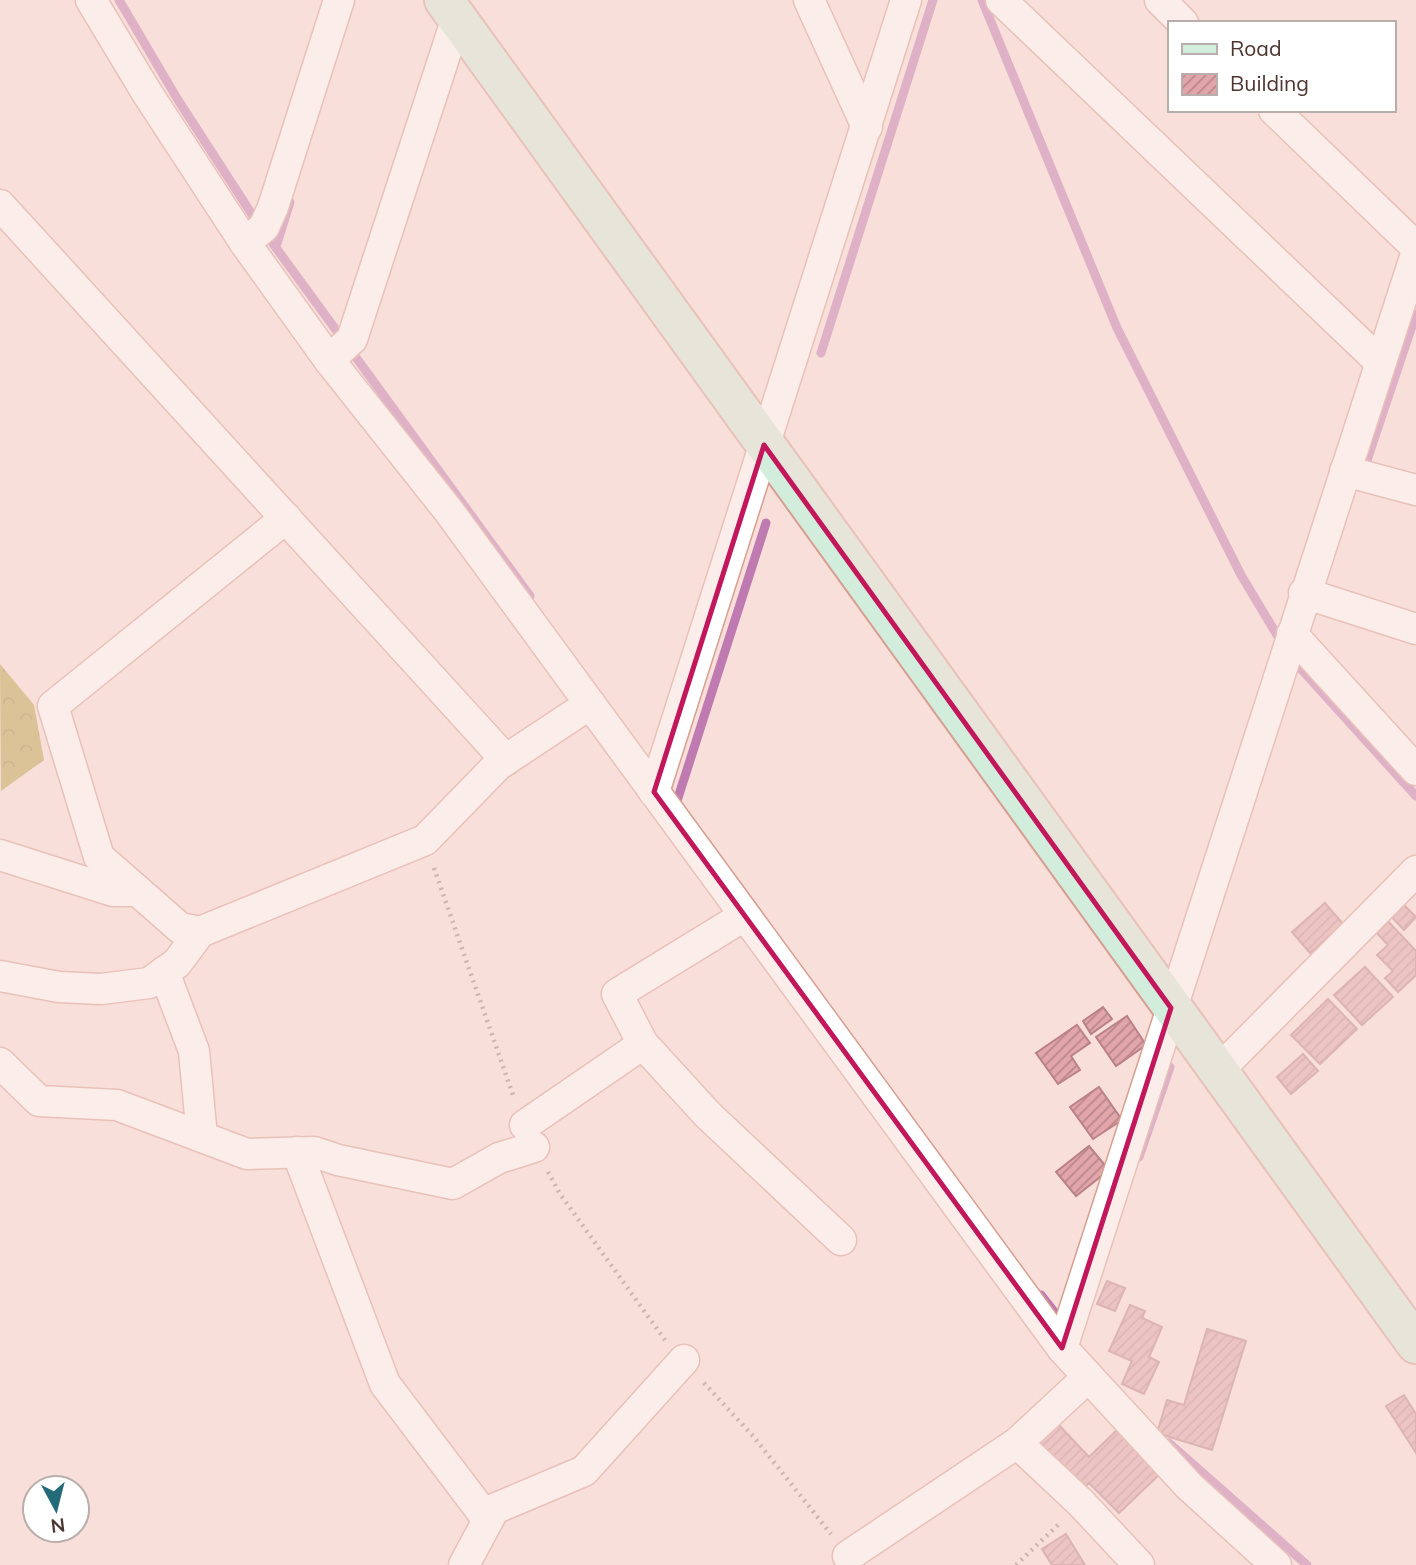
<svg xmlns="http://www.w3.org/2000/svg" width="1416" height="1565" viewBox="0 0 1416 1565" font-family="Mulish,sans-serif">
  <defs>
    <pattern id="forest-crowns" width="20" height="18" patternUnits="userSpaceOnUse" patternTransform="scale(1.75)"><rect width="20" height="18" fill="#baa147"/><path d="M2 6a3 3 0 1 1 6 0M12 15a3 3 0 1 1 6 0" fill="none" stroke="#99843c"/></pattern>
    <pattern id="building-hatch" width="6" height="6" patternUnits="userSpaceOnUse" patternTransform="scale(1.75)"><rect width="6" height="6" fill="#e1a5aa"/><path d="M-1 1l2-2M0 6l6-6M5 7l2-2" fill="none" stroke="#b9878b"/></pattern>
  </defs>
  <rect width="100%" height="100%" fill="#f8dfd9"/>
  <polygon fill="url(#forest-crowns)" points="0,664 34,705 44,760 1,791"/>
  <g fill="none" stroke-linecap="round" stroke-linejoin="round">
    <g stroke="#bf7ab2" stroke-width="9">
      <polyline points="119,0 178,100 255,219 530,596"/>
      <polyline points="982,0 1117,328 1241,575 1283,645"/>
      <polyline points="276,247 290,202"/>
      <polyline points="821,353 933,0"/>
      <polyline points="1363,472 1416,314"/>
      <polyline points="1293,660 1416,796"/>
      <polyline points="677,801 766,523"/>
      <polyline points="1139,1157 1170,1067"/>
      <polyline points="1041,1295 1063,1323"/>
      <polyline points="1169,1443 1307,1565"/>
    </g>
  </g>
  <g fill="url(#building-hatch)" stroke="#ba8186" stroke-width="2">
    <polygon points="1397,898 1416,917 1404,930 1385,910"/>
    <polygon points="1325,903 1343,924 1310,953 1292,932"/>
    <polygon points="1384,917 1416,951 1416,975 1398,992 1385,978 1393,971 1377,955 1388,945 1372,928"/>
    <polygon points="1365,967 1393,997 1362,1025 1334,995"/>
    <polygon points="1328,999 1357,1029 1320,1064 1291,1035"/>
    <polygon points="1103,1007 1112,1019 1091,1034 1083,1021"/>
    <polygon points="1127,1016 1146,1045 1116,1066 1096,1037"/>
    <polygon points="1077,1025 1090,1043 1071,1056 1080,1070 1058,1084 1036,1053"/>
    <polygon points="1303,1054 1318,1071 1291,1094 1277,1077"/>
    <polygon points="1099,1087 1122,1120 1093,1139 1070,1107"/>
    <polygon points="1089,1146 1109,1170 1076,1196 1056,1172"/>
    <polygon points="1107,1281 1125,1288 1115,1311 1097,1304"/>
    <polygon points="1130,1305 1145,1311 1142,1318 1162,1327 1149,1357 1159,1362 1144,1394 1122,1384 1132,1361 1109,1351"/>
    <polygon points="1207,1329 1246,1341 1212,1450 1157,1433 1167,1400 1184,1405"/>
    <polygon points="1404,1395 1416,1414 1416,1453 1386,1406"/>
    <polygon points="1056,1422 1089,1457 1119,1428 1161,1473 1119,1513 1089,1483 1081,1491 1034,1443"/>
    <polygon points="1066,1534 1085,1565 1052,1565 1042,1549"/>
  </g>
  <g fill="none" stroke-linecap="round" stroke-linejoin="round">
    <defs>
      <g id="street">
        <polyline points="91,0 147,93 245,243 329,360 448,510 1062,1348 1189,1486 1276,1565"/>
        <polyline points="809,0 867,127"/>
        <polyline points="1001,0 1380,362"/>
        <polyline points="1160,0 1183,23"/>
        <polyline points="1274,110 1416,247"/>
        <polyline points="0,205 506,760"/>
        <polyline points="245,243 264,227 273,207 339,0"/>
        <polyline points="329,360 352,339 457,18"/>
        <polyline points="1345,471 1416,490"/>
        <polyline points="286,518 53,706 99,857 180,928 200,932 425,840 498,765 590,704"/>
        <polyline points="1304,593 1416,629"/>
        <polyline points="1292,634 1416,770"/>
        <polyline points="654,792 906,0"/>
        <polyline points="0,855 113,891 138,891"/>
        <polyline points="744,916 617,994 643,1044 708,1115 841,1240"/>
        <polyline points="164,972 194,1051 202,1137"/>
        <polyline points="0,976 59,987 101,989 149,983 177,963 200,932"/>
        <polyline points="0,1063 39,1101 117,1105 247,1154 314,1152 338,1160 453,1184 499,1158 534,1147"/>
        <polyline points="1218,1071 1416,871"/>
        <polyline points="525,1125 643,1044"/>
        <polyline points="297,1152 385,1384 488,1520"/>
        <polyline points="1062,1348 1416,254"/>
        <polyline points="1017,1443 1081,1503 1139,1565"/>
        <polyline points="848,1556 1017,1443 1087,1378"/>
        <polyline points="464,1565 494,1509 584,1471 684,1360"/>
      </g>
      <polyline id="secondary" points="444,0 1416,1344"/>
    </defs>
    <use href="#street" stroke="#d79e91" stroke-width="33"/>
    <use href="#secondary" stroke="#d79e91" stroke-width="42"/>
    <g stroke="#9b827d" stroke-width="4.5" stroke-dasharray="2 5" stroke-linecap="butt">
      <polyline points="434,868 514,1098"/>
      <polyline points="548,1172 560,1194 665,1340"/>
      <polyline points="704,1383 753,1436 831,1534"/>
      <polyline points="1016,1565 1060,1523"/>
    </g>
    <use href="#street" stroke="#fff" stroke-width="30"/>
    <use href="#secondary" stroke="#d2eddc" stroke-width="38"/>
  </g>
  <path d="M0 0H1416V1565H0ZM764 445 1171 1008 1062 1348 654 792Z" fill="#f8dfd9" fill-opacity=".55" fill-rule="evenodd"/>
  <path fill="none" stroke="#c2185b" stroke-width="5" stroke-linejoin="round" d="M764 445 1171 1008 1062 1348 654 792Z"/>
  <rect x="1168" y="21" width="228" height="91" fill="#ffffff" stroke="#b8aeac" stroke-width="2"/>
  <rect x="1182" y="44" width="35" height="10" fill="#d2eddc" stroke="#b8aeac" stroke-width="2"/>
  <text x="1230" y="56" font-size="21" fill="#4d3530">Road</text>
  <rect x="1182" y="74" width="35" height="21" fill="url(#building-hatch)" stroke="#b8aeac" stroke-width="2"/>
  <text x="1230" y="91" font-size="21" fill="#4d3530">Building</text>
  <g transform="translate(56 1509) rotate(173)"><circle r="33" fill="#ffffff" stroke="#b8aeac" stroke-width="2"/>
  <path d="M0-5L12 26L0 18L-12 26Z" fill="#246b79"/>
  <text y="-10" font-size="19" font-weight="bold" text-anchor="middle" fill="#4d3530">N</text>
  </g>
</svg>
